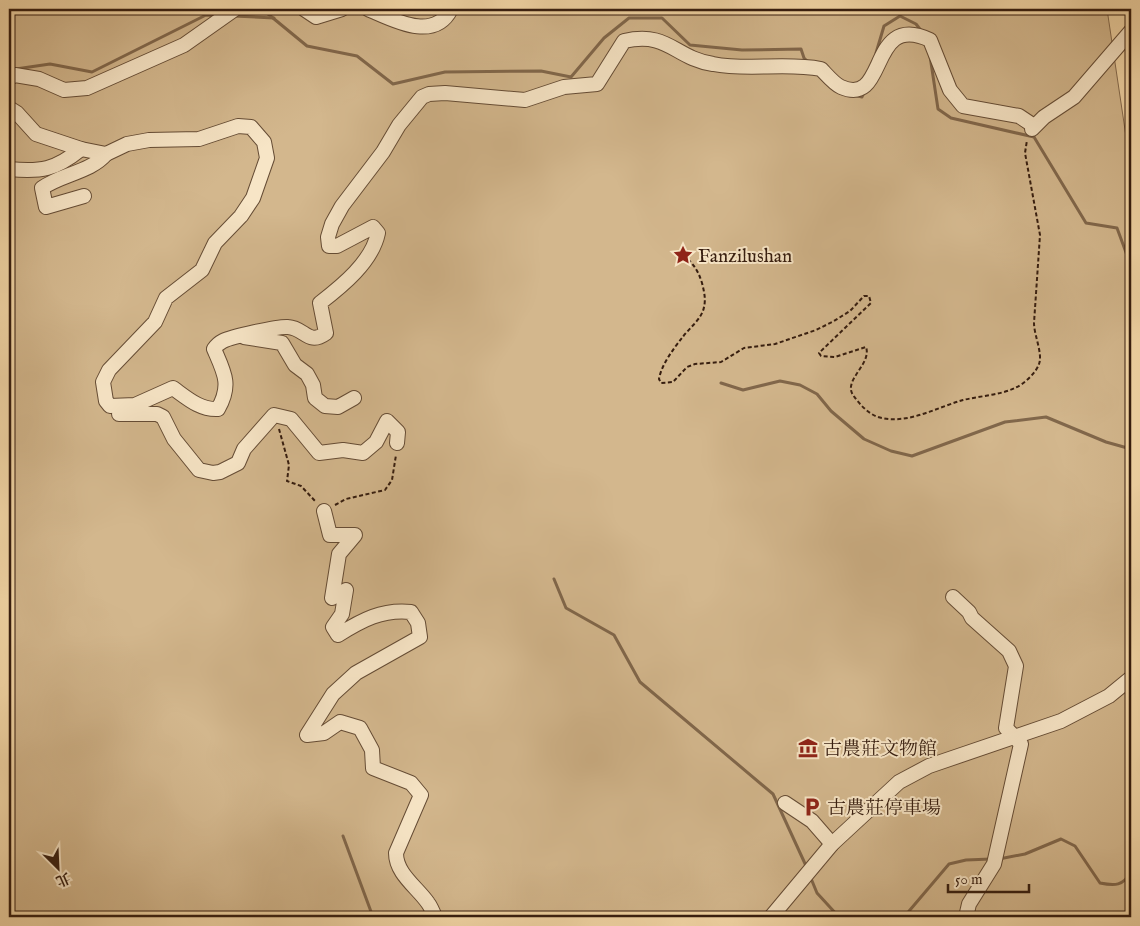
<svg xmlns="http://www.w3.org/2000/svg" width="1140" height="926" viewBox="0 0 1140 926" font-family="'IM FELL English','Noto Serif TC',serif">
  <rect width="100%" height="100%" fill="#f3d7a7"/>
  <filter id="stains"><feTurbulence type="fractalNoise" baseFrequency=".004" numOctaves="4"/><feColorMatrix values="0 0 0 0 .2 0 0 0 0 .09 0 0 0 0 .02 0 0 0 .5 -.17"/></filter>
  <radialGradient id="worn" r=".72"><stop offset=".6" stop-color="#630" stop-opacity="0"/><stop offset="1" stop-color="#630" stop-opacity=".3"/></radialGradient>
  <polygon fill="#d3b78d" stroke="#846a4e" points="9,9 1107,9 1131,170 1131,917 9,917"/>
  <g fill="none" stroke-linecap="round" stroke-linejoin="round">
    <g stroke="#81674b" stroke-width="3">
      <polyline points="262,9 307,46 357,56 393,84 445,72 541,71 571,77 604,38 629,18 662,18 690,45 742,50 801,49 804,58 809,63"/>
      <polyline points="233,16 274,18"/>
      <polyline points="876,53 884,26 900,16 916,24 923,33"/>
      <polyline points="930,56 938,109 951,118 1034,137 1086,223 1117,228 1131,266"/>
      <polyline points="9,70 50,64 92,72 206,15 217,16"/>
      <polyline points="854,95 862,97 865,90"/>
      <polyline points="721,383 743,390 780,381 800,385 817,394 831,411 864,439 891,451 912,456 1005,422 1046,417 1106,442 1131,449"/>
      <polyline points="554,579 566,608 614,635 640,682 773,794 807,868"/>
      <polyline points="343,836 373,917"/>
      <path d="M999 859 1025 854 1061 839 1075 846 1100 883C1115 886 1123 886 1131 872"/>
      <polyline points="810,876 817,893 839,917"/>
      <polyline points="904,917 949,864 966,860 991,859"/>
    </g>
    <defs>
      <g id="minor">
        <polyline points="304,9 316,17 342,9"/>
        <path d="M368 9C392 19 434 43 451 9"/>
        <polyline points="9,78 15,75 39,79 64,90 87,88 184,45 235,9"/>
        <path d="M9 108 17 113 36 134 81 149 106 154 127 144 149 140 199 139 238 126 251 127 264 142 267 158 253 198 241 216 215 243 202 270 166 298 155 322 109 370 103 382 106 401 110 406 135 405 173 388C187 398 200 410 218 409 232 385 224 372 214 349 216 346 219 343 223 341 231 337 278 326 288 327 305 328 308 346 326 333L320 303C342 286 372 262 378 233L373 227 337 246H329L328 237 332 224 342 206 383 152 399 125 422 97 429 94 445 93 525 100 564 87 597 84 624 41C669 31 674 58 713 64 749 71 785 62 821 69 826 74 834 84 841 87 889 108 867 11 930 40L950 90 963 106 1019 116 1034 126"/>
        <polyline points="1032,129 1044,117 1074,97 1131,31"/>
        <path d="M9 169C41 172 55 170 81 149"/>
        <path d="M84 196 46 207 42 188C62 174 91 172 106 154"/>
        <polyline points="244,337 282,343 295,365 307,374 313,385 315,398 325,406 338,407 354,398"/>
        <polyline points="119,414 157,414 163,417 174,439 199,470 213,473 220,472 238,463 244,449 274,415 291,419 319,453 343,450 363,453 376,442 387,421 398,432 397,443"/>
        <path d="M324 511 330 535H355L339 554 332 598 346 590 342 614 333 627 338 635C362 620 382 609 411 612L418 623 420 637 356 673 333 694 307 735 324 733 340 722 360 728 372 750 373 768 411 783 421 795 396 853C396 874 417 887 428 903 431 907 433 912 435 917"/>
        <polyline points="953,597 969,612 972,618 1009,651 1016,666 1006,728 1021,744 994,864 969,904 966,917"/>
        <polyline points="785,803 812,821 832,844"/>
        <polyline points="771,917 832,844 899,782 929,766 1061,721 1109,696 1131,678"/>
      </g>
    </defs>
    <use href="#minor" stroke="#654c35" stroke-width="16"/>
    <g stroke="#361d0f" stroke-width="2" stroke-dasharray="4 2.5" stroke-linecap="butt">
      <path d="M683 255C693 263 698 270 702 283 704 291 706 299 704 307 702 319 689 328 682 338 673 349 661 366 659 379L661 383 673 382 687 367 695 364 721 362 744 348 775 344 816 330 834 321 850 311 864 296H869L871 303 819 353 821 356 835 357 866 347C872 364 843 380 853 395 860 405 870 416 882 418 909 424 938 407 963 400 980 396 1000 395 1015 388 1024 384 1036 373 1039 364 1043 354 1034 335 1034 323L1040 235 1025 153 1027 140"/>
      <polyline points="279,429 289,465 287,481 301,486 316,502"/>
      <polyline points="335,505 346,499 385,490 392,480 396,455"/>
    </g>
    <use href="#minor" stroke="#f7e5c6" stroke-width="14"/>
  </g>
  <defs>
    <symbol id="sight-bare" viewBox="-9 -9 18 18"><path d="M0-6L1.8-2.2L6-1.7L2.9 1.2L3.7 5.4L0 3.3L-3.7 5.4L-2.9 1.2L-6-1.7L-1.8-2.2Z" fill="#8f2418" stroke="#f7e5c6" stroke-width="2.5" paint-order="stroke"/></symbol>
    <symbol id="museum-bare" viewBox="-9 -9 18 18"><path d="M0-6L6-3V-2H-6V-3ZM-5-1h2V3h-2ZM-1-1h2V3h-2ZM3-1h2V3H3ZM-6 4H6V6H-6Z" fill="#8f2418" stroke="#f7e5c6" stroke-width="2.5" paint-order="stroke"/></symbol>
    <symbol id="parking-bare" viewBox="-9 -9 18 18"><path d="M-3.5-5.5H1a3.5 3.5 0 0 1 0 7H-1V5.5H-3.5ZM-1-3.4V-.6H.8a1.4 1.4 0 0 0 0-2.8Z" fill="#8f2418" stroke="#f7e5c6" stroke-width="2.5" paint-order="stroke"/></symbol>
  </defs>
  <g fill-rule="evenodd">
    <use href="#sight-bare" x="669" y="241" width="28" height="28"/>
    <use href="#museum-bare" x="794" y="734" width="28" height="28"/>
    <use href="#parking-bare" x="798" y="793" width="28" height="28"/>
  </g>
  <g text-anchor="middle" stroke-width="4" stroke-linejoin="round" paint-order="stroke">
    <g font-size="19" fill="#361d0f" stroke="#f7e5c6" text-anchor="start">
      <text x="698" y="262">Fanzilushan</text>
      <text x="823" y="755">古農莊文物館</text>
      <text x="827" y="814">古農莊停車場</text>
    </g>
  </g>
  <rect width="1140" height="926" fill="none" stroke="#f3d7a7" stroke-width="30"/>
  <rect x="10" y="10" width="1120" height="906" fill="none" stroke="#361d0f" stroke-width="2.5"/>
  <rect x="15" y="15" width="1110" height="896" fill="none" stroke="#361d0f"/>
  <g transform="translate(58 868) rotate(156)" stroke="#f7e5c6" stroke-width="4" paint-order="stroke">
  <path d="M0-4L9 19L0 12L-9 19Z" fill="#361d0f"/>
  <text y="-8" font-size="14" font-weight="bold" text-anchor="middle" fill="#361d0f">北</text>
  </g>
  <path d="M948 884v8h81v-8" fill="none" stroke="#361d0f" stroke-width="2.5"/>
  <text x="955" y="884" font-size="15" fill="#361d0f" stroke="#f7e5c6" stroke-width="4" paint-order="stroke">50 m</text>
  <rect width="100%" height="100%" filter="url(#stains)"/>
  <rect width="100%" height="100%" fill="url(#worn)"/>
</svg>
